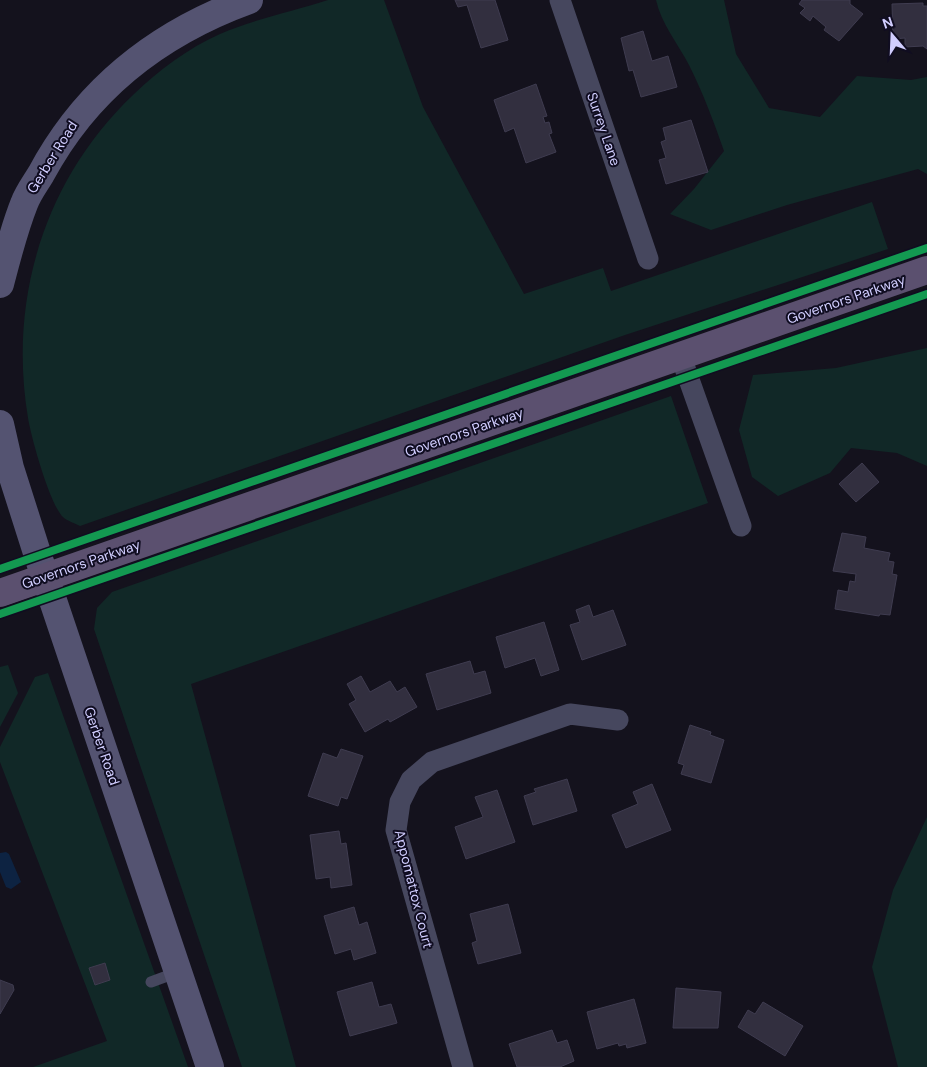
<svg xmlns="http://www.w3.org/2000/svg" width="927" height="1067" viewBox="0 0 927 1067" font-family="'DM Sans',sans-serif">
  <rect width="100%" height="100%" fill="#14121d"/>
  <g fill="#112827">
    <path d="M328 0H384L423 107 524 294 603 268 611 291 872 202 888 249 625 335 80 526C75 523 67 521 63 517 50 505 31 437 28 418 8 298 45 179 133 95 158 71 188 48 220 34 252 20 294 11 328 0Z"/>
    <path d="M656 0H724L736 54 769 108 820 117 857 76 911 80 927 77V174L918 169 787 205 711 230 670 214 694 189 724 151C714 122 703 93 689 65 678 44 661 23 656 0Z"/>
    <polygon points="927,348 927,466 897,453 851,448 830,473 778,496 752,477 739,430 753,375 836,368"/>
    <polygon points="671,396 708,503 191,684 296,1067 242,1067 94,629 97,608 112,592"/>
    <polygon points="8,665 18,693 0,727 0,667"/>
    <polygon points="48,673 188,1067 33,1067 107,1041 0,762 0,747 35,677"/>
    <polygon points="927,817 927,1067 898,1067 872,967 893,890"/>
  </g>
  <polygon fill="#0d2342" points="6,852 9,854 21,882 11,889 6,887 0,872 0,853"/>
  <g fill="#322f3f" stroke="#3f3c50">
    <polygon points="455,0 495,0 508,40 481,48 467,5 458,7"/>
    <polygon points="802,0 850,0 850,4 863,14 839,41 824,30 826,27 813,16 810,21 800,13 805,8 799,4"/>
    <polygon points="923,3 923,6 927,6 927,49 923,46 905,47 905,38 893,39 892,4"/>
    <polygon points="643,31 652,61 668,56 677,87 641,97 633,70 629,71 621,38"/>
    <polygon points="536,84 547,116 543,117 545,123 549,122 552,133 549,134 556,152 526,163 514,128 505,132 494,100"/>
    <polygon points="691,120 708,172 666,184 659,160 666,158 661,142 666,140 663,128"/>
    <polygon points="862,463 879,482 856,502 839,484"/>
    <polygon points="842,533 866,537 864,548 890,553 888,561 894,562 892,574 897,575 890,615 880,614 879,616 835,609 838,590 848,592 850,581 855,582 856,574 833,571"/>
    <polygon points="589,605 593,617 613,610 626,645 582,660 570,625 580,622 576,610"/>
    <polygon points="544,622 559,670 541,676 535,658 505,668 496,637"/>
    <polygon points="470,661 474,674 485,671 491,693 437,710 426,674"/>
    <polygon points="361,676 370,692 390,681 397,692 405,687 417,707 390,722 388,719 365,732 349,704 356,700 347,684"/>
    <polygon points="690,725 711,732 710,735 724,740 711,783 681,774 684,765 678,763"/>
    <polygon points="341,749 363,756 347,799 341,797 338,806 308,796 323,753 337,758"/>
    <polygon points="567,779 577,811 533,825 524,796 536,792 534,789"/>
    <polygon points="652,784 671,830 626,848 612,815 638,804 633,792"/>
    <polygon points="497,790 515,842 466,859 455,827 483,817 475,797"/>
    <polygon points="339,831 341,844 346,843 352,885 331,888 330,877 316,879 310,835"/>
    <polygon points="508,904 521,953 478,964 472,943 477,941 470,914"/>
    <polygon points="354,907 359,925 367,922 376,953 354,960 351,949 335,954 324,916"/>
    <polygon points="105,963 110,980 95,985 89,968"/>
    <polygon points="0,980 13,985 14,990 0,1014"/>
    <polygon points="372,982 379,1007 391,1004 397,1023 350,1036 337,992"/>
    <polygon points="676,988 721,992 718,1028 673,1028"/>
    <polygon points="634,999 646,1043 627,1048 626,1044 619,1046 618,1043 597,1049 587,1012"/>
    <polygon points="763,1002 803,1026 785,1056 738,1027 748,1010 755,1014"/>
    <polygon points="552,1030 557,1043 567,1040 574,1061 560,1067 517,1067 509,1044"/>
  </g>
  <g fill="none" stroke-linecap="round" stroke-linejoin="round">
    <polyline stroke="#46475e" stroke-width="11" points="151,982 178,972"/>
    <g stroke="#46475e" stroke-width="21">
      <polyline points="560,0 648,259"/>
      <polyline points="681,357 741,526"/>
      <polyline points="463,1067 396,830 400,802 411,780 432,762 570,714 618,720"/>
    </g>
    <g stroke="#545371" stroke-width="28">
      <path d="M0 284C7 257 14 229 24 204 28 193 35 184 41 174 87 88 158 33 249 0"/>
      <polyline points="0,424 10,468 38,556 210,1067"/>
    </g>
    <polyline stroke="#5b506f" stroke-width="28" points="0,593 927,270"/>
    <defs>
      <g id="cycleway">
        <polyline points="0,569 927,248"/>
        <polyline points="0,614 927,294"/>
      </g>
    </defs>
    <use href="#cycleway" stroke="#100d21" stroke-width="11"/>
    <use href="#cycleway" stroke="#139951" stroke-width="8"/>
  </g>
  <g text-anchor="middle" stroke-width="4" stroke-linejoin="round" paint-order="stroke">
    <g font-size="14" fill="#d1ceff" stroke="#100d21">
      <text transform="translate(604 129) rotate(71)" y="5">Surrey Lane</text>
      <text transform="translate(52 157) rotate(-58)" y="5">Gerber Road</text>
      <text transform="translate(846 299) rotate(-19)" y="5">Governors Parkway</text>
      <text transform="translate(464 432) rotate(-19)" y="5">Governors Parkway</text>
      <text transform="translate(81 564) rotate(-19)" y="5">Governors Parkway</text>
      <text transform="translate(102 746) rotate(71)" y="5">Gerber Road</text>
      <text transform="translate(414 889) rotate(76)" y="5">Appomattox Court</text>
    </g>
  </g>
  <g transform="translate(892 35) rotate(341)" stroke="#100d21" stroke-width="4" paint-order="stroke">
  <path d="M0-4L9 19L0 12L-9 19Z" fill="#d1ceff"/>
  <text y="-8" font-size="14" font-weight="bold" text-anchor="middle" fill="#d1ceff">N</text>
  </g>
</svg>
